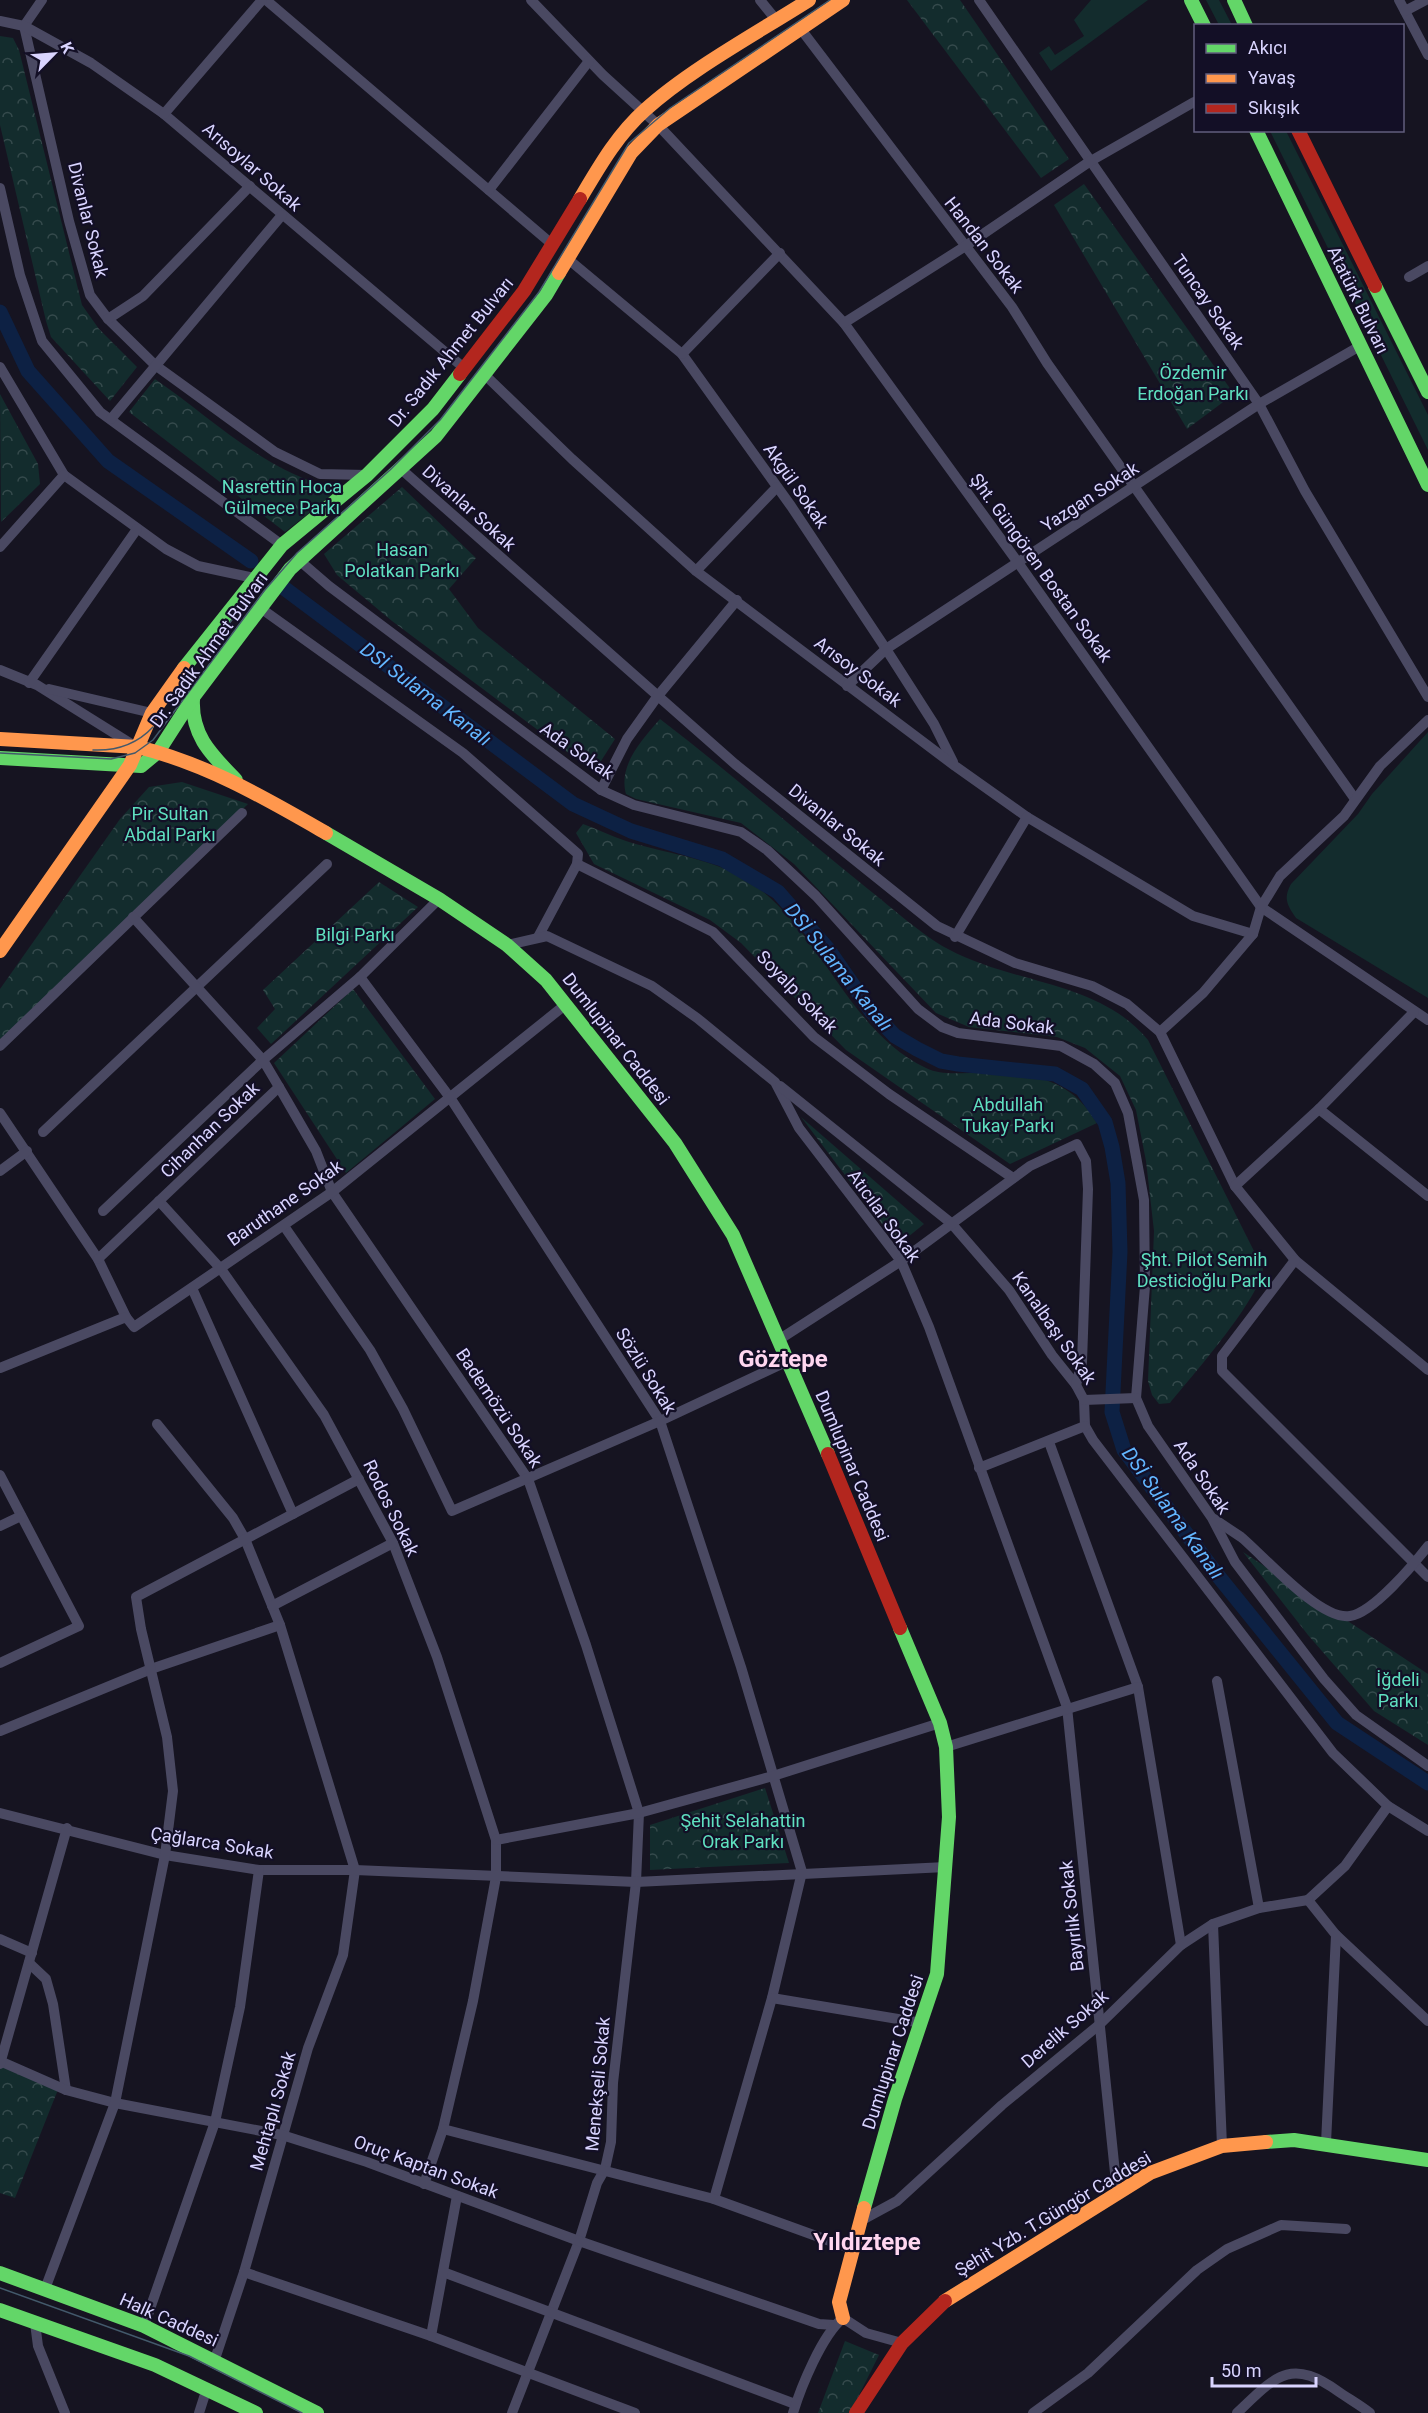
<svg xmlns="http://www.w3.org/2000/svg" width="1428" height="2413" viewBox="0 0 1428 2413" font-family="Roboto,sans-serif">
  <defs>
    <pattern id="forest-crowns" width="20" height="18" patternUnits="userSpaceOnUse" patternTransform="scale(1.5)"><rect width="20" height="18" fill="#132c2d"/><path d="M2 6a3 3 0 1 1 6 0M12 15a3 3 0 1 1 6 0" fill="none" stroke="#354a4c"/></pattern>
  </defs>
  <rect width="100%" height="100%" fill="#161421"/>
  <g fill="#132c2d">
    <polygon points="1091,0 1148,0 1051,71 1039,53 1049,46 1055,55 1084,36 1074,20"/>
    <polygon points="1206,0 1219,0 1232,25 1219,25"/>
    <polygon points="1270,131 1286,131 1428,415 1428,450"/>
    <path d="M1428 732V998L1296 918C1287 905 1283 898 1291 884L1358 814 1372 794Z"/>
  </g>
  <g fill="url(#forest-crowns)">
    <polygon points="907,0 960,0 1069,159 1041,178"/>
    <polygon points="0,36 13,38 19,50 82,305 99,329 137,367 110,401 51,337 46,321 0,125"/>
    <polygon points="1084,184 1234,394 1187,429 1054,205"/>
    <path d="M155 379C213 419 268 475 339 489L285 532 129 412Z"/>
    <polygon points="0,394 38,464 40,484 1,522"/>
    <polygon points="402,487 476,558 449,589 478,628 615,739 594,772 392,621 337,575 324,554"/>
    <path d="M660 719C731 773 798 833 868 889 891 907 923 936 948 949 1012 984 1100 981 1148 1040L1263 1269C1259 1300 1192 1376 1170 1403L1159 1404 1152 1395 1148 1381 1154 1231 1146 1161 1136 1110 1120 1076 1085 1048 1057 1037 969 1027 936 1013 794 864 741 823 636 799 626 794C618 765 642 740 660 719Z"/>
    <polygon points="182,782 248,804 0,1046 0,989 120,819 149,787"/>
    <path d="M583 824C597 829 611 836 626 841 672 856 722 858 761 890 825 942 852 1033 926 1068 940 1075 955 1073 970 1073 1024 1073 1066 1072 1097 1123L1010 1164 846 1050 741 943 710 920 594 864 576 833Z"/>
    <polygon points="379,882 418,907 271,1044 257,1028 275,1009 263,990"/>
    <polygon points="353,989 435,1099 346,1173 274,1063"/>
    <polygon points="801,1117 924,1224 898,1245"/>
    <polygon points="1243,1552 1428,1674 1428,1745 1374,1711 1308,1635"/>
    <polygon points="765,1788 789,1863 650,1870 650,1825"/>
    <polygon points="0,2064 59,2087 15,2198 0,2193"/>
    <polygon points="845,2341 879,2355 850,2413 818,2413"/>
  </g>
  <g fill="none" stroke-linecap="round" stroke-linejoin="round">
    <g stroke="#0d2144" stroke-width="15">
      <polyline points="0,312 28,371 108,461 251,561"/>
      <polyline points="284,588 573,804 631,831 722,859 778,892 828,949 871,1011 895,1036 917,1049 941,1061 958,1064 1055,1074 1082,1089 1105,1122 1112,1147 1118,1183 1120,1252 1112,1412 1124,1450 1215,1572 1337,1723 1428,1783"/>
    </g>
    <g stroke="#4a4962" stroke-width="10">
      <polyline points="42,0 24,26 69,221 90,295 108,319 155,365 275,452 320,474 367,475"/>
      <polyline points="266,0 553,245"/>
      <polyline points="531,0 603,75 658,125 844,323 1019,564 1261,907 1428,1020"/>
      <polyline points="760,0 777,21"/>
      <polyline points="979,0 1259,404 1305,491 1428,697"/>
      <polyline points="1399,0 1428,55"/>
      <polyline points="1405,11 1426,0"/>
      <polyline points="0,21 24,26 91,63 164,114 464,368"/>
      <polyline points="800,28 1012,307 1047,363 1355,799"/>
      <polyline points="164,114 262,0"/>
      <polyline points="0,188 20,275 42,341 100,412 282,545"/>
      <polyline points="489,190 589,61"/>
      <polyline points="568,259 682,354 791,506 886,649 934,724 953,762"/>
      <polyline points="1409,277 1428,266"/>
      <polyline points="108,319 143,296 250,186"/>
      <polyline points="844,323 964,247 1089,162 1194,102"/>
      <polyline points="682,354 780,253"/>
      <polyline points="0,367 64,475 166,549 198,566 254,578"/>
      <polyline points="485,375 572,459 696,571 955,766 1027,817 1193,916 1253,934"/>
      <polyline points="111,419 282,215"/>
      <polyline points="401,469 735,764 937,926 1015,963 1092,986 1127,1004 1160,1032 1235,1186 1295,1260 1428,1370"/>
      <polyline points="0,547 64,475"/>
      <polyline points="300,561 329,586 601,790 634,805 741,832 767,850 816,896 918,1009 942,1027 958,1033 1061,1046 1094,1064 1115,1083 1128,1113 1144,1200 1145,1286 1136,1398 1148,1426 1212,1518 1235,1562 1324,1679 1356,1715 1428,1766"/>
      <polyline points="696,571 777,487"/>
      <polyline points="259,607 463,753 578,854 577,864 538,937"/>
      <polyline points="0,670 37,685 133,745"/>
      <polyline points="29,683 137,529"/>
      <polyline points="847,686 886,649 1259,404 1360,346"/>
      <polyline points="49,689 152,713"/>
      <polyline points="601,790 627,739 657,697 737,600"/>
      <polyline points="577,864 713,932 814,1037 889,1094 1013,1178"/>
      <polyline points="955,937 1027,817"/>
      <polyline points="507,945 547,936 652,986 697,1018 775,1082 799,1128 901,1261 929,1327 1067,1707 1117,2192"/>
      <polyline points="360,977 451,1099 660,1421 741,1667 802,1872 772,1998 714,2199"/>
      <polyline points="1160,1032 1203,993 1253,934 1261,907 1280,876 1344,816 1380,766 1428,720"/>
      <polyline points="0,1046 242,813"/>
      <polyline points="780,1086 951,1223 1009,1290 1052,1355 1076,1385 1084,1400 1085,1426 1093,1440 1333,1753 1388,1806 1428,1831"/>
      <polyline points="279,1087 316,1151 332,1192 528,1479 586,1645 639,1813 636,1882 613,2083 611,2142 605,2169 597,2183 579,2241 512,2413"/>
      <polyline points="1319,1109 1428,1196"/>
      <polyline points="0,1113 98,1259 126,1317"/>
      <polyline points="43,1132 327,864"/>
      <polyline points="0,1171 27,1151"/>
      <polyline points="1235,1186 1319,1109 1414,1012"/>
      <polyline points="159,1201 221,1269 324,1415 393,1543 437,1657 496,1840 496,1877 473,2001 443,2129 424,2184"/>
      <polyline points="103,1211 263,1060 133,917"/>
      <polyline points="284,1226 370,1350 403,1409 452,1511 660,1421 788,1361"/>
      <polyline points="98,1259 279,1087 263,1060 360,977 439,899"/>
      <polyline points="1295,1260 1222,1356 1222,1371 1428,1577"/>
      <polyline points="192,1288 293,1514"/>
      <polyline points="780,1339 901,1261 1030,1166 1077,1144 1086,1161 1088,1189 1082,1362 1076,1385"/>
      <polyline points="0,1368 126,1317 134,1327 332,1192 565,1005"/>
      <polyline points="1084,1400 1136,1398"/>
      <polyline points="157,1424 233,1518 245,1539 280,1625 355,1870 343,1955 308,2048 244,2272 215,2359"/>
      <polyline points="1049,1442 1138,1687 1181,1945"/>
      <polyline points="979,1468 1085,1426"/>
      <polyline points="0,1475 79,1626 0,1663"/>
      <path d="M1214 1519C1223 1525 1232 1531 1241 1537 1264 1556 1320 1621 1350 1616 1373 1613 1414 1564 1428 1546"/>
      <polyline points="0,1526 21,1516"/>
      <polyline points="272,1606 393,1543"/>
      <polyline points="1217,1681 1259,1908"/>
      <polyline points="0,1731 151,1669 280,1625"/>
      <polyline points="946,1747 1138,1687"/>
      <polyline points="0,1813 165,1855 259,1870 355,1870 636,1882 946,1867"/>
      <polyline points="496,1840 639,1813 773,1776 940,1723"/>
      <polyline points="1213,1924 1222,2146"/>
      <polyline points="1336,1935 1428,2021"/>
      <polyline points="0,1939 32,1953"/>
      <polyline points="29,1963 46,1979 53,2004 66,2090"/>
      <polyline points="772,1998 922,2023"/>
      <polyline points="0,2061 66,2090 115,2103 282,2135 367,2162 579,2241 819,2324 834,2325"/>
      <polyline points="0,2064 67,1828"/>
      <polyline points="443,2129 714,2199 852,2249"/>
      <polyline points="1326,2143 1336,1935 1308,1900 1345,1866 1388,1806"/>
      <polyline points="862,2220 897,2201 1002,2105 1100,2024 1181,1945 1213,1924 1259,1908 1308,1900"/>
      <polyline points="244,2272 431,2336 635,2413"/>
      <polyline points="443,2272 795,2404"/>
      <polyline points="45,2289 115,2103 165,1855 173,1791 167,1737 141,1629 136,1597 359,1479"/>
      <polyline points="35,2323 38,2346 65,2413"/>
      <polyline points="144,2326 215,2122 240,2007 259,1870"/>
      <polyline points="431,2336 457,2196"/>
      <polyline points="199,2413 207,2388"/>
      <path d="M793 2413C801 2387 822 2335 843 2318L866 2333 902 2343"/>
      <polyline points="1033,2413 1088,2373 1197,2270 1227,2249 1281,2225 1346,2229"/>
      <path d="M1237 2413C1276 2376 1290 2357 1339 2392 1349 2399 1360 2405 1370 2413"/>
    </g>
    <g stroke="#63d668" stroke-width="14">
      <polyline points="1191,0 1204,26"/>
      <polyline points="1234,0 1246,26"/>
      <polyline points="1256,130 1428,485"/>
      <polyline points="1375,286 1428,392"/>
      <polyline points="184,668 282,545 367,475 433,409 460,374"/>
      <path d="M193 699C191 736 212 755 236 780"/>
      <polyline points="0,758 141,766 158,752 194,696 290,569 436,436 546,295 559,273"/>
      <polyline points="326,833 439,899 507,945 546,980 675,1143 733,1235 828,1454"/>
      <polyline points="1266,2142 1294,2140 1428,2160"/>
      <polyline points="864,2208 895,2099 937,1974 949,1817 946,1747 940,1723 900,1628"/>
      <polyline points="0,2273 144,2326 317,2413"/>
      <polyline points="0,2310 155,2365 256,2413"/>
    </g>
    <g stroke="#ff974d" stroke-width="14">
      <path d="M580 199C599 167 617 135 645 110 689 70 757 33 809 0"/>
      <polyline points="559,273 631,153 658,125 843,0"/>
      <path d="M0 739 138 747C207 764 265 798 326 833"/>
      <polyline points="0,951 130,765 152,713 184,668"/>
      <polyline points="945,2301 1150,2173 1222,2146 1266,2142"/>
      <polyline points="843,2318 839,2302 864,2208"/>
    </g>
    <g stroke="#b3261e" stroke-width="14">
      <polyline points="1298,130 1375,286"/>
      <polyline points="460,374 524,291 580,199"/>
      <polyline points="828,1454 900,1628"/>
      <polyline points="856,2413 902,2343 945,2301"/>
    </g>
    <g stroke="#43596b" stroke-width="1.5">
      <polyline points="206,655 240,609"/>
      <path d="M93 750C116 751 137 744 153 727"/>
      <polyline points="0,753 111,759 135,753 153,740 264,591 297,553 390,470 440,420 539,292 629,143 670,108 830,0"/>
      <polyline points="0,2288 189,2356 302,2413"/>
    </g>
  </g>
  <g text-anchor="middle" stroke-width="4.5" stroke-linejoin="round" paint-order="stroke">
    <g font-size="18" fill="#d9d4ff" stroke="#130f26">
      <text transform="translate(252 167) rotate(41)" y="6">Arısoylar Sokak</text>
      <text transform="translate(88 220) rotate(76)" y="6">Divanlar Sokak</text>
      <text transform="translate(984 245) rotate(52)" y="6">Handan Sokak</text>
      <text transform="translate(1358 300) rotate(64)" y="6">Atatürk Bulvarı</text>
      <text transform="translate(1208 302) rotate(55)" y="6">Tuncay Sokak</text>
      <text transform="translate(451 352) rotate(-51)" y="6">Dr. Sadık Ahmet Bulvarı</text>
      <text transform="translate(796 486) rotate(55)" y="6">Akgül Sokak</text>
      <text transform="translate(1090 497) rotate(-33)" y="6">Yazgan Sokak</text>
      <text transform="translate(469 508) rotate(42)" y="6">Divanlar Sokak</text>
      <text transform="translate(1041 568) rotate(54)" y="6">Şht. Güngören Bostan Sokak</text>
      <text transform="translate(209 650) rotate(-54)" y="6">Dr. Sadik Ahmet Bulvarı</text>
      <text transform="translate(858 672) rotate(37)" y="6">Arısoy Sokak</text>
      <text transform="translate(577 751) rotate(35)" y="6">Ada Sokak</text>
      <text transform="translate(837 825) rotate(39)" y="6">Divanlar Sokak</text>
      <text transform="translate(797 992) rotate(46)" y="6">Soyalp Sokak</text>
      <text transform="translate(1012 1023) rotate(7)" y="6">Ada Sokak</text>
      <text transform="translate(616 1039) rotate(52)" y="6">Dumlupinar Caddesi</text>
      <text transform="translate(210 1130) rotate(-44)" y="6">Cihanhan Sokak</text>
      <text transform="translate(285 1203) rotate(-35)" y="6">Baruthane Sokak</text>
      <text transform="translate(884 1216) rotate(54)" y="6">Atıcılar Sokak</text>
      <text transform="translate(1054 1328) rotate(55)" y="6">Kanalbaşı Sokak</text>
      <text transform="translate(646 1371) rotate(58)" y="6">Sözlü Sokak</text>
      <text transform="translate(499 1408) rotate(56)" y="6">Bademözü Sokak</text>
      <text transform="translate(852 1466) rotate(67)" y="6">Dumlupinar Caddesi</text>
      <text transform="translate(1202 1477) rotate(56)" y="6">Ada Sokak</text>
      <text transform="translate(391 1508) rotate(64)" y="6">Rodos Sokak</text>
      <text transform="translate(212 1843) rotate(9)" y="6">Çağlarca Sokak</text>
      <text transform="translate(1072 1916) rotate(-96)" y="6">Bayırlık Sokak</text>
      <text transform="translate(1065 2029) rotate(-41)" y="6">Derelik Sokak</text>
      <text transform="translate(893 2052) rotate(-72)" y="6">Dumlupinar Caddesi</text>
      <text transform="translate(598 2084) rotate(-85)" y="6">Menekşeli Sokak</text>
      <text transform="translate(273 2111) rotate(-74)" y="6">Mehtaplı Sokak</text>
      <text transform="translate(426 2167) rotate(20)" y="6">Oruç Kaptan Sokak</text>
      <text transform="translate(1053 2214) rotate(-31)" y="6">Şehit Yzb. T.Güngör Caddesi</text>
      <text transform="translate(169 2320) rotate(24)" y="6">Halk Caddesi</text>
    </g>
    <g font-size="18" fill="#5fe0c0" stroke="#130f26">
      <text x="1193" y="379">Özdemir<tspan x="1193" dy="21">Erdoğan Parkı</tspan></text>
      <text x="282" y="493">Nasrettin Hoca<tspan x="282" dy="21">Gülmece Parkı</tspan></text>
      <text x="402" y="556">Hasan<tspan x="402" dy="21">Polatkan Parkı</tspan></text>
      <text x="170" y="820">Pir Sultan<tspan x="170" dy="21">Abdal Parkı</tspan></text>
      <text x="355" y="941">Bilgi Parkı</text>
      <text x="1008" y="1111">Abdullah<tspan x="1008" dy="21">Tukay Parkı</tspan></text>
      <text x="1204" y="1266">Şht. Pilot Semih<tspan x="1204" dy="21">Desticioğlu Parkı</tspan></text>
      <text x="1398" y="1686">İğdeli<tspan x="1398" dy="21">Parkı</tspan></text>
      <text x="743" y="1827">Şehit Selahattin<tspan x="743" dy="21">Orak Parkı</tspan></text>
    </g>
    <g font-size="20" font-style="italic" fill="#62b6ff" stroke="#130f26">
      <text transform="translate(426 694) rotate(37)" y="7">DSİ Sulama Kanalı</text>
      <text transform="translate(839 967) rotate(51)" y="7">DSİ Sulama Kanalı</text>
      <text transform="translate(1173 1513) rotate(54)" y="7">DSİ Sulama Kanalı</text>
    </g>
    <g font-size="24" font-weight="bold" fill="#ffd6f0" stroke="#130f26">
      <text x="783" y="1367">Göztepe</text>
      <text x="867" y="2250">Yıldıztepe</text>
    </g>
  </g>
  <rect x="1194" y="24" width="210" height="108" fill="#130f26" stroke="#625e7d" stroke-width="1.5"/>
  <rect x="1206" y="44" width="30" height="9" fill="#63d668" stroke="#625e7d" stroke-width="1.5"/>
  <text x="1248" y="54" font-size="18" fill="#d9d4ff">Akıcı</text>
  <rect x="1206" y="74" width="30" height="9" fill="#ff974d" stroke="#625e7d" stroke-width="1.5"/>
  <text x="1248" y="84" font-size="18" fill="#d9d4ff">Yavaş</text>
  <rect x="1206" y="104" width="30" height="9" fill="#b3261e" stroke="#625e7d" stroke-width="1.5"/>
  <text x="1248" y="114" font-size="18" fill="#d9d4ff">Sıkışık</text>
  <g transform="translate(54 54) rotate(65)" stroke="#130f26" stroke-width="4.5" paint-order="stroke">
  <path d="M0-4.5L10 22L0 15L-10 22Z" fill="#d9d4ff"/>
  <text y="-9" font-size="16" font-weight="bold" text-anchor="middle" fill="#d9d4ff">K</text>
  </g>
  <path d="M1212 2377v9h104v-9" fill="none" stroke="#d9d4ff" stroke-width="3"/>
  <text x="1221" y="2377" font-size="18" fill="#d9d4ff" stroke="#130f26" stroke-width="4.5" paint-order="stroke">50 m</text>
</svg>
